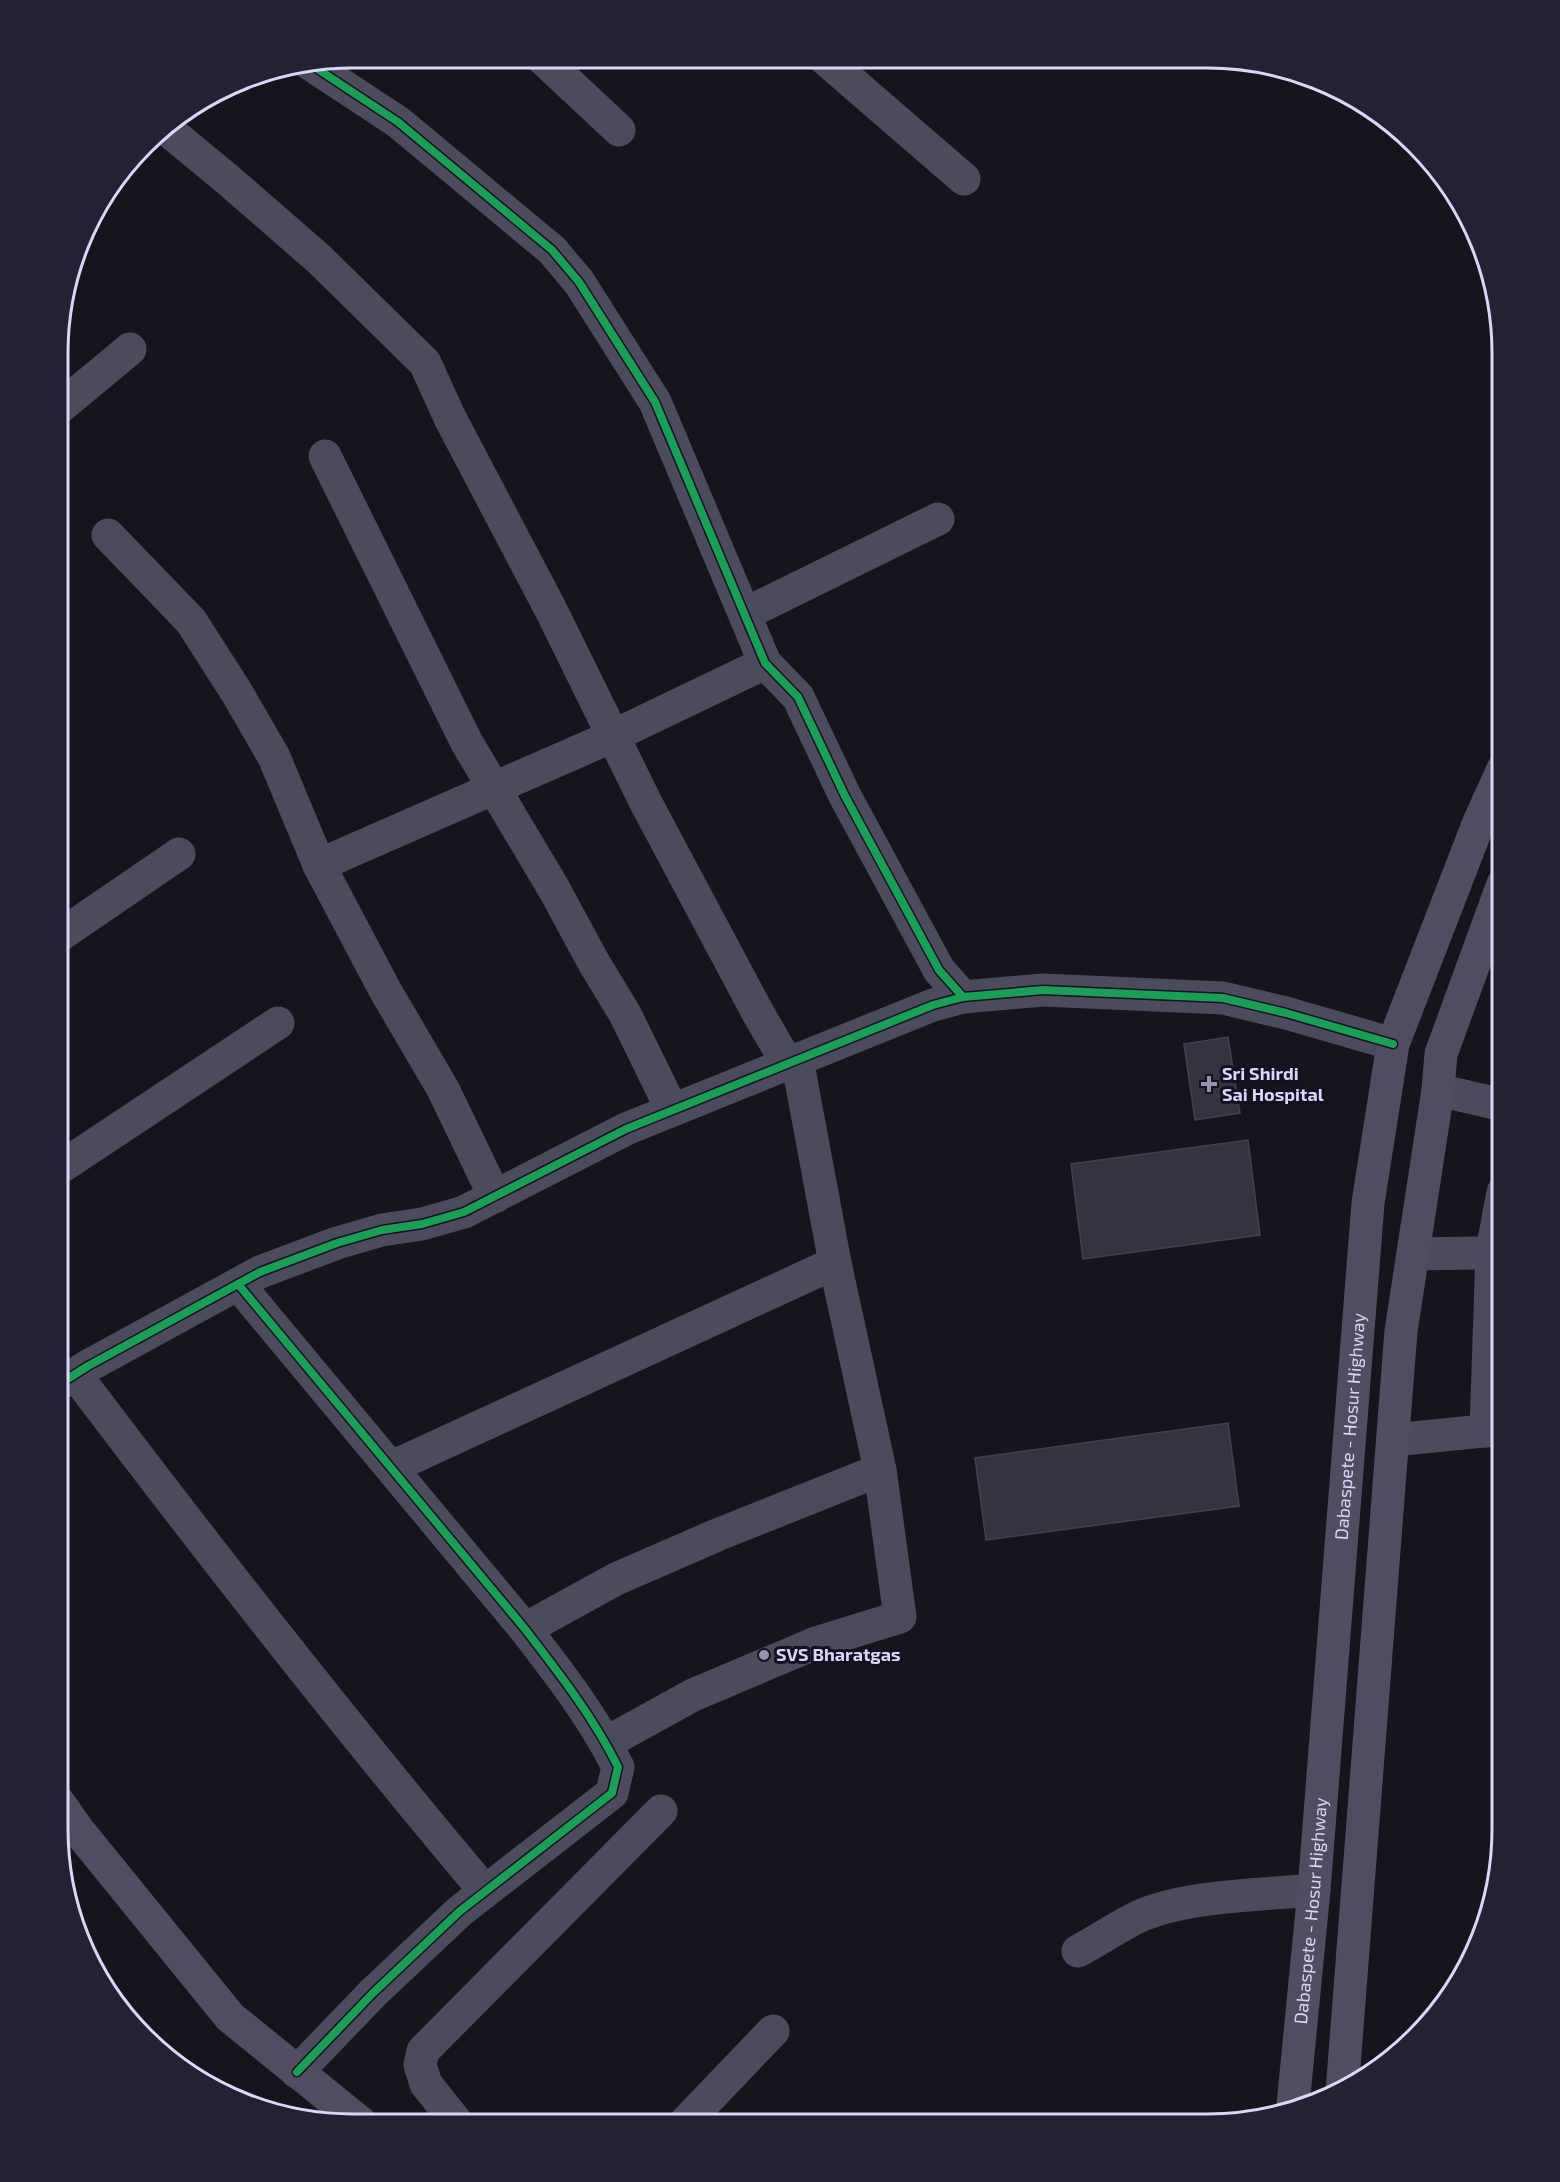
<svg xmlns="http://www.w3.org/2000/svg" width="1560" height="2182" viewBox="0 0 1560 2182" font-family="'Exo 2',sans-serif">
  <rect width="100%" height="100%" fill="#16151e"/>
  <g fill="#343340" stroke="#434151" stroke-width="1.5">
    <polygon points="1228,1037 1240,1113 1195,1120 1184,1044"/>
    <polygon points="1248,1140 1260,1235 1083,1259 1071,1164"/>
    <polygon points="1228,1423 1239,1506 986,1540 975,1458"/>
  </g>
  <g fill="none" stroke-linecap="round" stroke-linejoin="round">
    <g stroke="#4c4b5d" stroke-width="33">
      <polyline points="542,58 619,130"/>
      <polyline points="824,58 964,179"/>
      <polyline points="310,64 398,122 552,250 579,282 655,402 765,663 798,697 845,796 939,970 963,997"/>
      <polyline points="164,127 227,179 319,259 425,363 450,418 551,610 646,803 758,1013 787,1063"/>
      <polyline points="59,408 130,349"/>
      <polyline points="325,456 467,743 554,889 594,963 625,1014 672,1110"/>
      <polyline points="108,535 191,621 237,693 274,757 319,865 385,990 443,1089 495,1197"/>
      <polyline points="745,614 938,519"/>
      <polyline points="319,865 613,736 765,663"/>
      <polyline points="59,936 179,854"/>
      <polyline points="1438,1090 1503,1105"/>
      <polyline points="58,1169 278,1023"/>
      <polyline points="1413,1254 1479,1253 1503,1250"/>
      <path d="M238 1284 525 1629C559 1673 594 1718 618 1767L612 1793 460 1911 373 1993 297 2072"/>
      <path d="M75 1374C208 1550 343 1723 485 1891"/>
      <polyline points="58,1385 88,1366 260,1272 337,1243 382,1230 422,1224 464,1212 626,1129 933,1005 963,997 1043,990 1223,998 1286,1013 1393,1044"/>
      <polyline points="1486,1431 1492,1251 1503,1192"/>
      <polyline points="1393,1440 1503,1429"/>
      <polyline points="392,1467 835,1263"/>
      <polyline points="525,1629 616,1579 717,1535 880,1470"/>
      <polyline points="606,1743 693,1695 816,1643 900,1617 880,1470 835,1263 797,1059"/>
      <path d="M1078 1951C1099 1940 1120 1925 1142 1915 1191 1895 1261 1895 1314 1890"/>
      <polyline points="457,2123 426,2084 420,2065 423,2051 661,1811"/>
      <polyline points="684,2124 773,2031"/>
    </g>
    <g stroke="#524c62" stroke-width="33">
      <polyline points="57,1800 78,1830 230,2017 361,2123"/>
      <polyline points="1342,2092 1401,1331 1438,1090 1441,1054 1503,884"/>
      <path id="s1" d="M1293 2105 1314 1890 1368 1203 1393 1044 1479 822 1503 769"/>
    </g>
    <defs>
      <g id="cycleway">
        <polyline points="310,64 398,122 552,250 579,282 655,402 765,663 798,697 845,796 939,970 963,997"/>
        <path d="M238 1284 525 1629C559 1673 594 1718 618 1767L612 1793 460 1911 373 1993 297 2072"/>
        <polyline points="58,1385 88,1366 260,1272 337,1243 382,1230 422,1224 464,1212 626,1129 933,1005 963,997 1043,990 1223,998 1286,1013 1393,1044"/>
      </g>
    </defs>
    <use href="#cycleway" stroke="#131122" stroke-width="11"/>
    <use href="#cycleway" stroke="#1a9f57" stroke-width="8"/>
  </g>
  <g fill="#9593ad" stroke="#131122" stroke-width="2">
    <path d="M1206 1075h6v6h6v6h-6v6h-6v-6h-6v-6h6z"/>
    <circle cx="764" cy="1655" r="6"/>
  </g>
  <g text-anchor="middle" stroke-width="6" stroke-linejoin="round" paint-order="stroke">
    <g font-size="18" font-weight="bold" fill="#dad7fa" stroke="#131122" text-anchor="start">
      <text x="1222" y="1080">Sri Shirdi<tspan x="1222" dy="21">Sai Hospital</tspan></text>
      <text x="776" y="1661">SVS Bharatgas</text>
    </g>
    <g font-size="18" fill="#dad7fa" stroke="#131122">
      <text dy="6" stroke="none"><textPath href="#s1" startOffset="681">Dabaspete - Hosur Highway</textPath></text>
      <text dy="6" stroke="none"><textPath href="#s1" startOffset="195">Dabaspete - Hosur Highway</textPath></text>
    </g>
  </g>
  <path d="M0 0H1560V2182H0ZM353 68H1207A285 285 0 0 1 1492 353V1829A285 285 0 0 1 1207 2114H353A285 285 0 0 1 68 1829V353A285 285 0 0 1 353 68Z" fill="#232133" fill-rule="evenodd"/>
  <path fill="none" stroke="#dad7fa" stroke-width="3" d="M353 68H1207A285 285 0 0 1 1492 353V1829A285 285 0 0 1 1207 2114H353A285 285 0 0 1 68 1829V353A285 285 0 0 1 353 68Z"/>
</svg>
